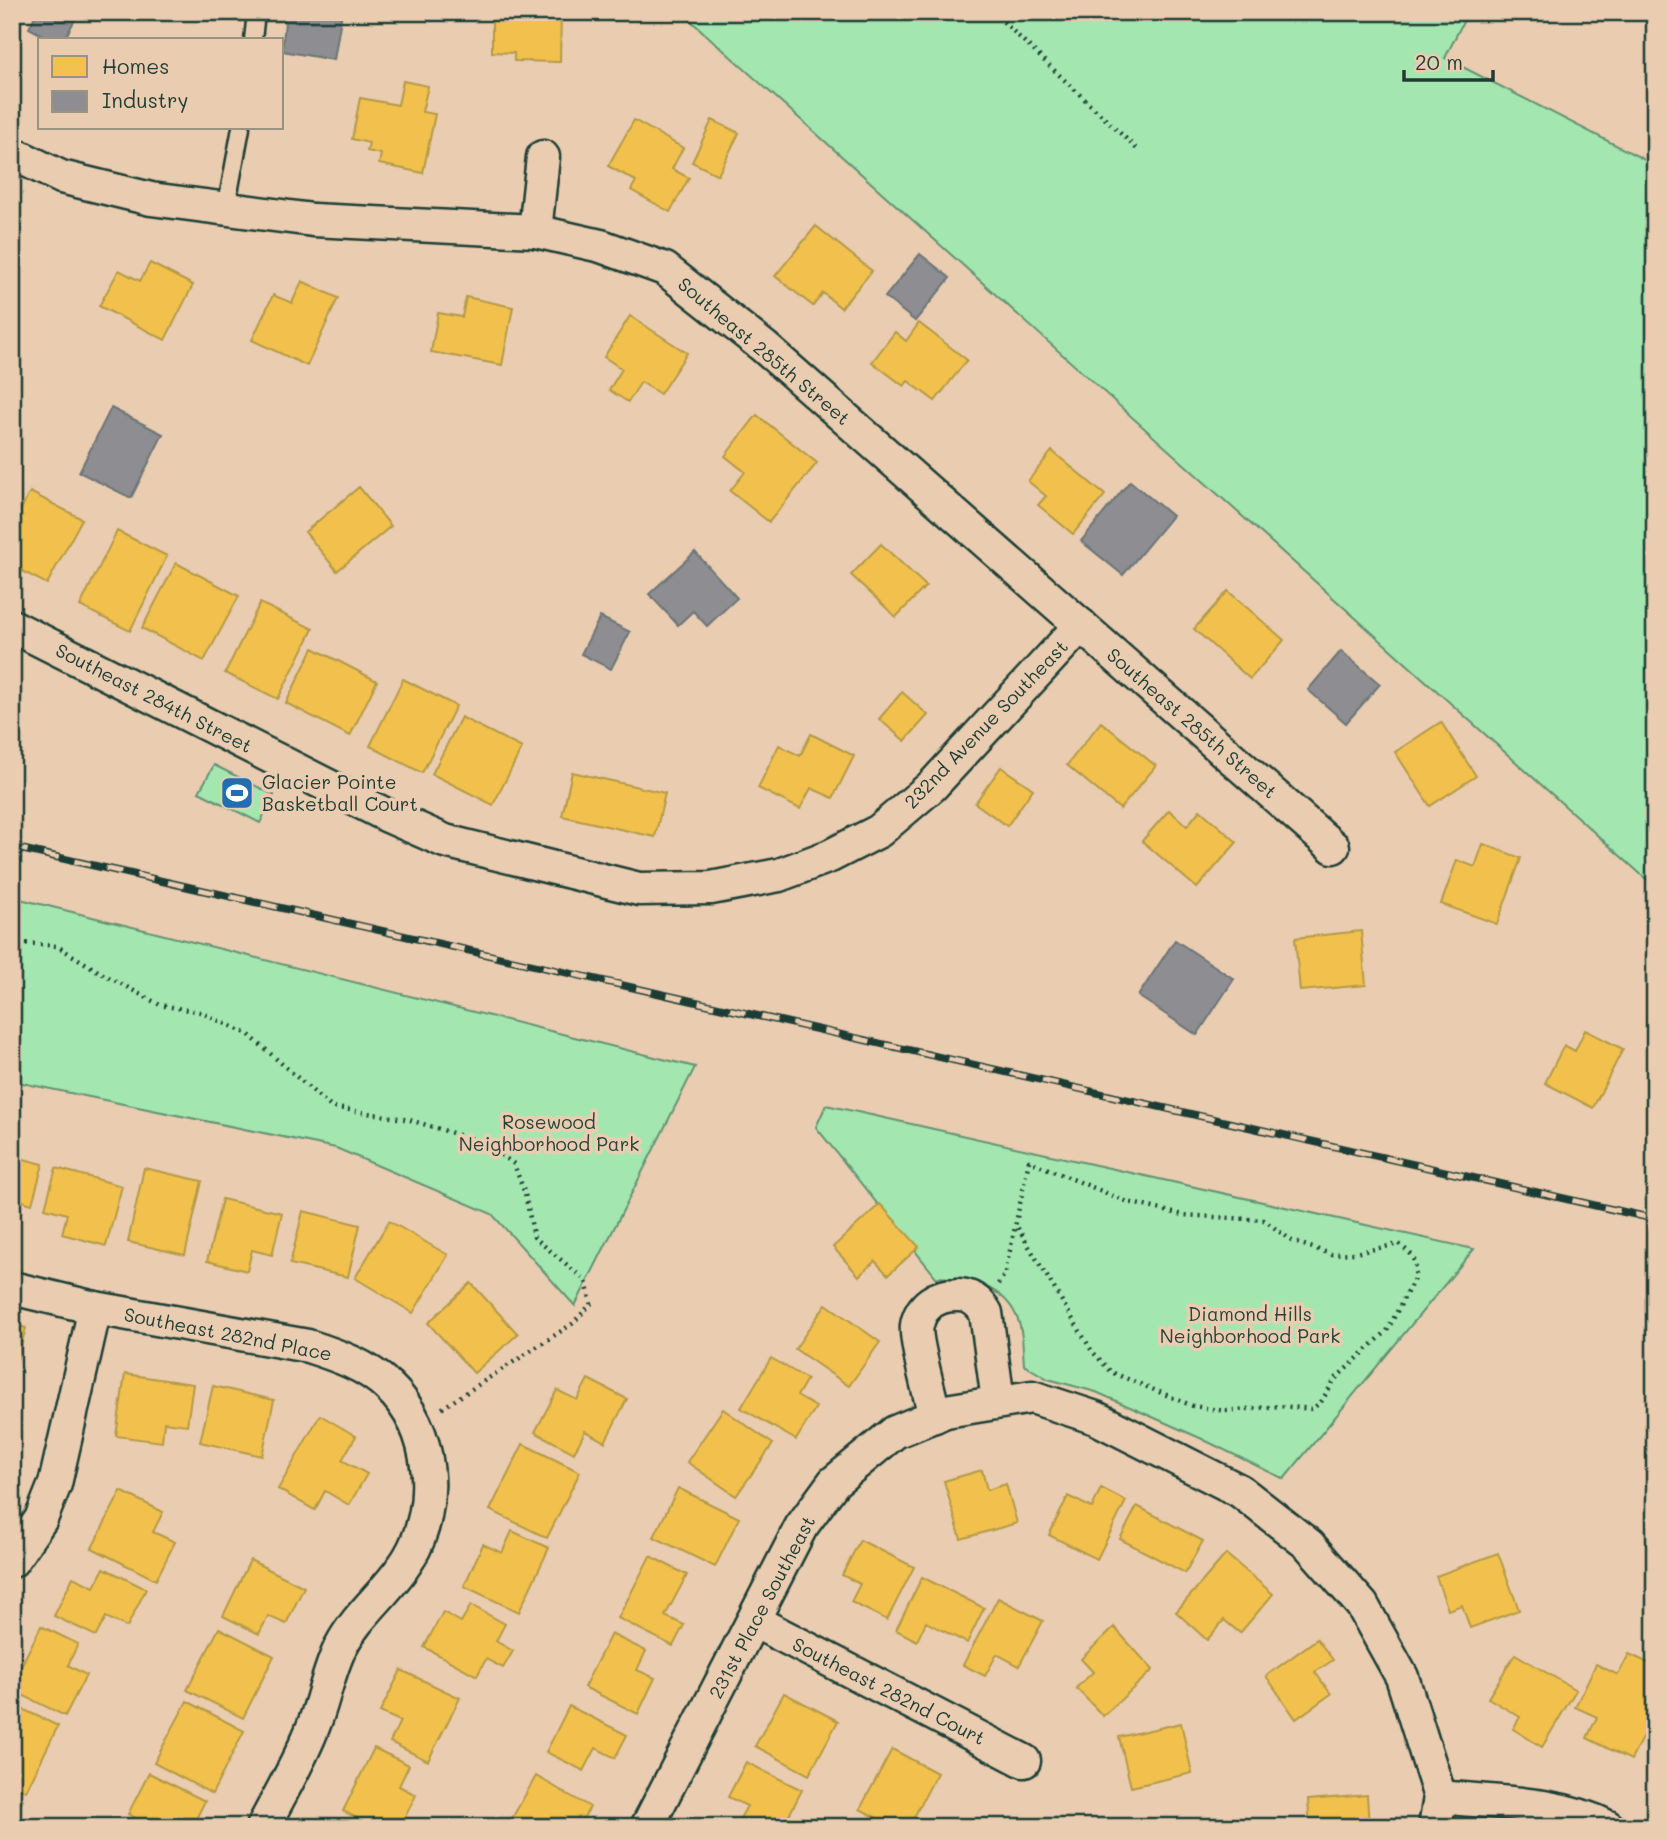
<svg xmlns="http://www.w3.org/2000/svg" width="1667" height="1839" viewBox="0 0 1667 1839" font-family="Mali,sans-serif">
  <rect width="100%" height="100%" fill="#eacdb1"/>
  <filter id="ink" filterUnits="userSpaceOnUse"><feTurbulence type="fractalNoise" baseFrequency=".0143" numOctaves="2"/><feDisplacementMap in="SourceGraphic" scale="14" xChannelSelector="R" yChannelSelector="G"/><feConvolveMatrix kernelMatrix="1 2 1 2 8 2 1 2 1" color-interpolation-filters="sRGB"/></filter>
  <g filter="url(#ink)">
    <g fill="#a4e6b0" stroke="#629272" stroke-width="2">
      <polygon points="681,12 1468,12 1445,58 1655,165 1655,887"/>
      <polygon points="214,765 274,795 260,823 199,792"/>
      <polygon points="12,897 695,1067 575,1306 492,1214 336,1148 12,1081"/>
      <path d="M826 1105 1474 1249 1284 1479 1200 1438 1096 1392 1048 1379 1024 1365C1023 1352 1023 1338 1020 1326 1010 1288 972 1278 936 1277L816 1127Z"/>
    </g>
    <g fill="#f2c14e" stroke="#b39946" stroke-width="2">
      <polygon points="492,12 561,12 560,62 514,61 514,53 492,52"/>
      <polygon points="403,81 428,86 422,112 435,114 423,173 379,164 381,154 367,151 369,143 352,139 360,98 398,105"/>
      <polygon points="634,120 683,148 672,169 689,178 670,212 631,190 636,181 608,166"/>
      <polygon points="712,120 739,133 718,175 692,162"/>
      <polygon points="816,226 872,271 841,308 823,293 813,306 775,276"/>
      <polygon points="12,245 21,249 12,268"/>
      <polygon points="150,263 193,285 165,340 99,306 119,270 140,281"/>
      <polygon points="302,281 338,298 307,366 252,340 273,295 292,303"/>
      <polygon points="466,297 513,307 502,365 431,352 438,313 462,317"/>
      <polygon points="630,316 687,353 660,394 641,382 628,402 609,390 622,369 604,357"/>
      <polygon points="919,323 967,360 935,401 908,381 904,386 872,362 895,332 906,341"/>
      <polygon points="757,415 817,463 769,522 730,491 745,472 725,456"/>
      <polygon points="1052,451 1105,495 1073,534 1038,505 1046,496 1028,481"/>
      <polygon points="359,487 391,526 337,571 305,532"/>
      <polygon points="30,492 82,519 47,584 12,566 12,526"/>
      <polygon points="117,531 167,556 130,631 80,606"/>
      <polygon points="881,544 926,586 896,617 851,575"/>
      <polygon points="176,563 239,596 204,661 142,628"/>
      <polygon points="1228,591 1284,640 1250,679 1194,629"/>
      <polygon points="260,603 313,629 278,699 225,673"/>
      <polygon points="313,648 377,681 350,736 286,703"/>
      <polygon points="403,679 456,706 422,773 370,746"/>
      <polygon points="902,692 928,715 905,741 879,719"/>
      <polygon points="461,717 522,748 493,805 432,774"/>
      <polygon points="1101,722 1156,766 1120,809 1067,765"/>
      <polygon points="1441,722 1476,776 1430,806 1395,752"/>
      <polygon points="811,734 854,756 833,798 811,788 800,809 758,788 779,745 800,756"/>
      <polygon points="1001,767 1033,789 1007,826 975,803"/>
      <polygon points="572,772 665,793 655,837 562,816"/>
      <polygon points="1169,810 1187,826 1200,810 1237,842 1197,888 1142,841"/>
      <polygon points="1483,844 1521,858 1497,924 1441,904 1457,860 1475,867"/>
      <polygon points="1361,931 1366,985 1300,991 1295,938"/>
      <polygon points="1585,1030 1623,1049 1593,1108 1545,1083 1564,1045 1575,1051"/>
      <polygon points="12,1156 43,1164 32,1204 12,1198"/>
      <polygon points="56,1168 122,1186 106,1246 62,1234 67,1214 45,1208"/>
      <polygon points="144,1168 202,1181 185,1255 128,1242"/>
      <polygon points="222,1199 282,1213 272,1255 252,1250 247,1271 207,1261"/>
      <polygon points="880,1204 919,1247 888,1275 875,1261 859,1276 833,1247"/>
      <polygon points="303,1211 360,1225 348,1277 290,1264"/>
      <polygon points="389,1221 448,1255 413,1313 355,1278"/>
      <polygon points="471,1283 518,1334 474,1373 428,1323"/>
      <polygon points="826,1304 880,1342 849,1386 795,1349"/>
      <polygon points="12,1324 26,1328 12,1378"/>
      <polygon points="771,1358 807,1379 797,1396 816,1407 796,1440 741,1408"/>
      <polygon points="125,1374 193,1384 187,1425 164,1422 162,1442 116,1436"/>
      <polygon points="588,1379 627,1399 605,1442 585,1431 574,1453 535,1432 557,1390 577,1400"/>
      <polygon points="213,1386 274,1400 262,1456 200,1442"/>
      <polygon points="723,1409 773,1444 736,1496 687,1462"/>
      <polygon points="320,1415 356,1436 342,1460 367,1474 349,1505 325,1491 315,1510 278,1489"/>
      <polygon points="523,1444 580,1472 547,1538 490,1510"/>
      <polygon points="982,1470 987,1490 1006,1484 1017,1523 961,1539 944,1481"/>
      <polygon points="678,1488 739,1518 715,1567 654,1537"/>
      <polygon points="1101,1488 1126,1501 1097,1559 1049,1535 1068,1496 1092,1508"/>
      <polygon points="121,1491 163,1512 153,1532 175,1542 156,1580 92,1548"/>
      <polygon points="1137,1506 1203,1541 1185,1573 1120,1539"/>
      <polygon points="512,1531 549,1548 519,1612 464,1586 483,1544 502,1553"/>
      <polygon points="860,1540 914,1567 887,1620 851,1602 860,1584 842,1575"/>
      <polygon points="1498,1553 1519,1610 1470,1628 1462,1605 1448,1610 1436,1576"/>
      <polygon points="1226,1554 1273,1594 1240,1633 1224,1620 1207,1640 1176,1612"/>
      <polygon points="650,1556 687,1575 665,1616 684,1625 673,1646 618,1618"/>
      <polygon points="250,1560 304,1587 286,1624 268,1616 259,1634 223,1616"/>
      <polygon points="104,1568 146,1589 127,1627 106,1617 96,1636 54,1616 73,1577 94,1587"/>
      <polygon points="922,1577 984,1608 967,1643 926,1622 917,1641 896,1630"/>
      <polygon points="998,1598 1043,1621 1019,1666 997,1654 985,1676 963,1665"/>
      <polygon points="471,1605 505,1624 496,1641 513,1651 503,1668 486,1659 477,1676 424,1647 443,1612 461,1622"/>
      <polygon points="41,1626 78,1644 68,1665 86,1675 65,1716 12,1690 12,1684"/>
      <polygon points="1114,1627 1153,1670 1103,1716 1076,1688 1093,1672 1081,1659"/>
      <polygon points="219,1628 274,1656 243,1718 187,1690"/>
      <polygon points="611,1634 646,1651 637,1670 655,1678 638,1714 584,1687"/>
      <polygon points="1317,1639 1333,1660 1315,1672 1331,1694 1296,1719 1266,1676"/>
      <polygon points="1515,1654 1576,1690 1542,1747 1513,1729 1520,1717 1488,1698"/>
      <polygon points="1629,1654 1655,1666 1655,1712 1631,1760 1587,1738 1597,1717 1575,1707 1596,1664 1618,1675"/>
      <polygon points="401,1670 460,1698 428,1761 390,1742 400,1721 380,1712"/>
      <polygon points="784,1693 838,1721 809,1775 755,1746"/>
      <polygon points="187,1701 244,1731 212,1794 154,1763"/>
      <polygon points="12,1704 58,1726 26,1791 12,1784"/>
      <polygon points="569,1706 627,1735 615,1758 596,1748 584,1771 546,1752"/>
      <polygon points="1181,1723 1192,1773 1131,1787 1119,1737"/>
      <polygon points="374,1748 409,1765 399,1786 416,1795 400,1827 374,1827 343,1811"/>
      <polygon points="892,1749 937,1773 909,1827 894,1827 860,1809"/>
      <polygon points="746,1762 802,1790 783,1827 742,1827 737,1824 747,1806 728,1797"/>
      <polygon points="149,1773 205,1801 192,1827 145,1827 147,1824 128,1814"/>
      <polygon points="536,1776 590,1807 578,1827 564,1827 557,1823 554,1827 507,1827"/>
      <polygon points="12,1794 23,1799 12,1822"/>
      <polygon points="1367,1795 1369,1827 1310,1827 1308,1800"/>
    </g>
    <g fill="#8d8d92" stroke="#6c7576" stroke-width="2">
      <polygon points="37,12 79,12 64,40 52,40 29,28"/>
      <polygon points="286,12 342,12 334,60 282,51"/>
      <polygon points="920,254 950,278 915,321 885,297"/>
      <polygon points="111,408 163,434 131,498 79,472"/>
      <polygon points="1130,481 1172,516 1123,575 1081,541"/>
      <polygon points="695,552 737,598 707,626 693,611 678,625 649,594"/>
      <polygon points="600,617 630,632 611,669 581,654"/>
      <polygon points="1341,651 1380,684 1346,723 1308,690"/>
      <polygon points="1175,940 1234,979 1197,1035 1138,996"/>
    </g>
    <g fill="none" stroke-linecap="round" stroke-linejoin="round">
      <defs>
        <g id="service">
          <polyline points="253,40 256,12"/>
          <polyline points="226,209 241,128"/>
        </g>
        <g id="minor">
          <polyline points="12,153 61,177 151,199 313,220 535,231 601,246 665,269 764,347 1333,847"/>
          <polyline points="535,231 543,157"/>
          <polyline points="12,626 386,815 445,841 639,889 711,888 779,875 830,856 879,831 932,786 1081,625"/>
          <path d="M12 1288 95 1308 308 1346C336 1355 366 1365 388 1386 434 1429 440 1506 409 1558 390 1590 358 1613 341 1646 328 1672 324 1700 313 1727 300 1761 280 1794 263 1827"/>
          <path d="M935 1416C931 1400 914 1337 917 1325 921 1305 937 1295 956 1295 969 1294 980 1302 986 1313L998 1401"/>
          <polyline points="12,1561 41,1519 55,1484 95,1308"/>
          <polyline points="754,1621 1024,1761"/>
          <path d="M1440 1797C1495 1803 1557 1801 1608 1827"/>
          <polyline points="647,1827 801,1527 834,1482 895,1432 946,1411 1032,1397 1096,1418 1240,1491 1309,1545 1362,1605 1402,1677 1440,1797 1435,1827"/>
        </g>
      </defs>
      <use href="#service" stroke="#1f3d34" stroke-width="21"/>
      <use href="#minor" stroke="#1f3d34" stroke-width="37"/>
      <g stroke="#1f3d34" stroke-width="4.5" stroke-dasharray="2 5" stroke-linecap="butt">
        <polyline points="993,12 1139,151"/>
        <polyline points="12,942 57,946 103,974 160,1005 200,1012 248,1034 331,1107 410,1120 482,1142 514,1164 525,1194 534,1237 586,1281 591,1304 572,1324 441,1409"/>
        <polyline points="998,1284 1005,1274 1029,1161 1128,1202 1183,1215 1264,1220 1292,1241 1331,1254 1355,1253 1399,1244 1410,1253 1416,1263 1415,1277 1387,1331 1335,1379 1321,1402 1312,1409 1280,1406 1225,1411 1193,1406 1111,1372 1092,1351 1016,1225"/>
      </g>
      <use href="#service" stroke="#eacdb1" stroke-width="16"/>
      <use href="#minor" stroke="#eacdb1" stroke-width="32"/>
      <defs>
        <polyline id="rail" points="12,847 1655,1219"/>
      </defs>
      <use href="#rail" stroke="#1f3d34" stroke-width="8"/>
      <use href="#rail" stroke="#eacdb1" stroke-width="5" stroke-dasharray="16" stroke-linecap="butt"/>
    </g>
  </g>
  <defs>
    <symbol id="stadium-square" viewBox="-11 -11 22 22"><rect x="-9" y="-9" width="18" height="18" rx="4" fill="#1f6fb2" stroke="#eacdb1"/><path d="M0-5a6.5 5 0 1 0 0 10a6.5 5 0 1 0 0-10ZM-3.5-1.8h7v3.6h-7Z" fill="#fff"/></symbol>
  </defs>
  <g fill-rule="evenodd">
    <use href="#stadium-square" x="218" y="774" width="38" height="38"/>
  </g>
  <g text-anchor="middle" stroke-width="7" stroke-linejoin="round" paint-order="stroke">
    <g font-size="19" fill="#1f3d34" stroke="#eacdb1">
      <text transform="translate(764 351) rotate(40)" y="7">Southeast 285th Street</text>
      <text transform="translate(154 698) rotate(27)" y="7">Southeast 284th Street</text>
      <text transform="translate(1192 723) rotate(41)" y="7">Southeast 285th Street</text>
      <text transform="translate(986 724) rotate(-46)" y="7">232nd Avenue Southeast</text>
      <text transform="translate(228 1334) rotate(11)" y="7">Southeast 282nd Place</text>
      <text transform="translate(762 1607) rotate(-62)" y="7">231st Place Southeast</text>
      <text transform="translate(889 1691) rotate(27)" y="7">Southeast 282nd Court</text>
    </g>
    <g font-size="19" fill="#1f3d34" stroke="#eacdb1" text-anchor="start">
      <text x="262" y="789">Glacier Pointe<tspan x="262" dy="22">Basketball Court</tspan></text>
    </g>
    <g font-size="19" fill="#26453a" stroke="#eacdb1">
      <text x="549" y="1129">Rosewood<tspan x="549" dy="22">Neighborhood Park</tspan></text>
      <text x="1250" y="1321">Diamond Hills<tspan x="1250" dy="22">Neighborhood Park</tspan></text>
    </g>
  </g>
  <rect width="1667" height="1839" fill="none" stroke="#eacdb1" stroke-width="42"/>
  <rect x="21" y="21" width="1625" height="1797" fill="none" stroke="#1f3d34" stroke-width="2.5" filter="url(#ink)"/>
  <rect x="38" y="38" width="245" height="91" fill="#eacdb1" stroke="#99937f" stroke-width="2"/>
  <rect x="52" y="56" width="35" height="21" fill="#f2c14e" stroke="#99937f" stroke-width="2"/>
  <text x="102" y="74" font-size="21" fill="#1f3d34">Homes</text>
  <rect x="52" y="91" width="35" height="21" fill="#8d8d92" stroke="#99937f" stroke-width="2"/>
  <text x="102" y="108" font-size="21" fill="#1f3d34">Industry</text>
  <path d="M1404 70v10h89v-10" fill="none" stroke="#1f3d34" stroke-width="3.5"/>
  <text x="1415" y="70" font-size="21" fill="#1f3d34" stroke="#eacdb1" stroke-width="5" paint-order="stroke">20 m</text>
</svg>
